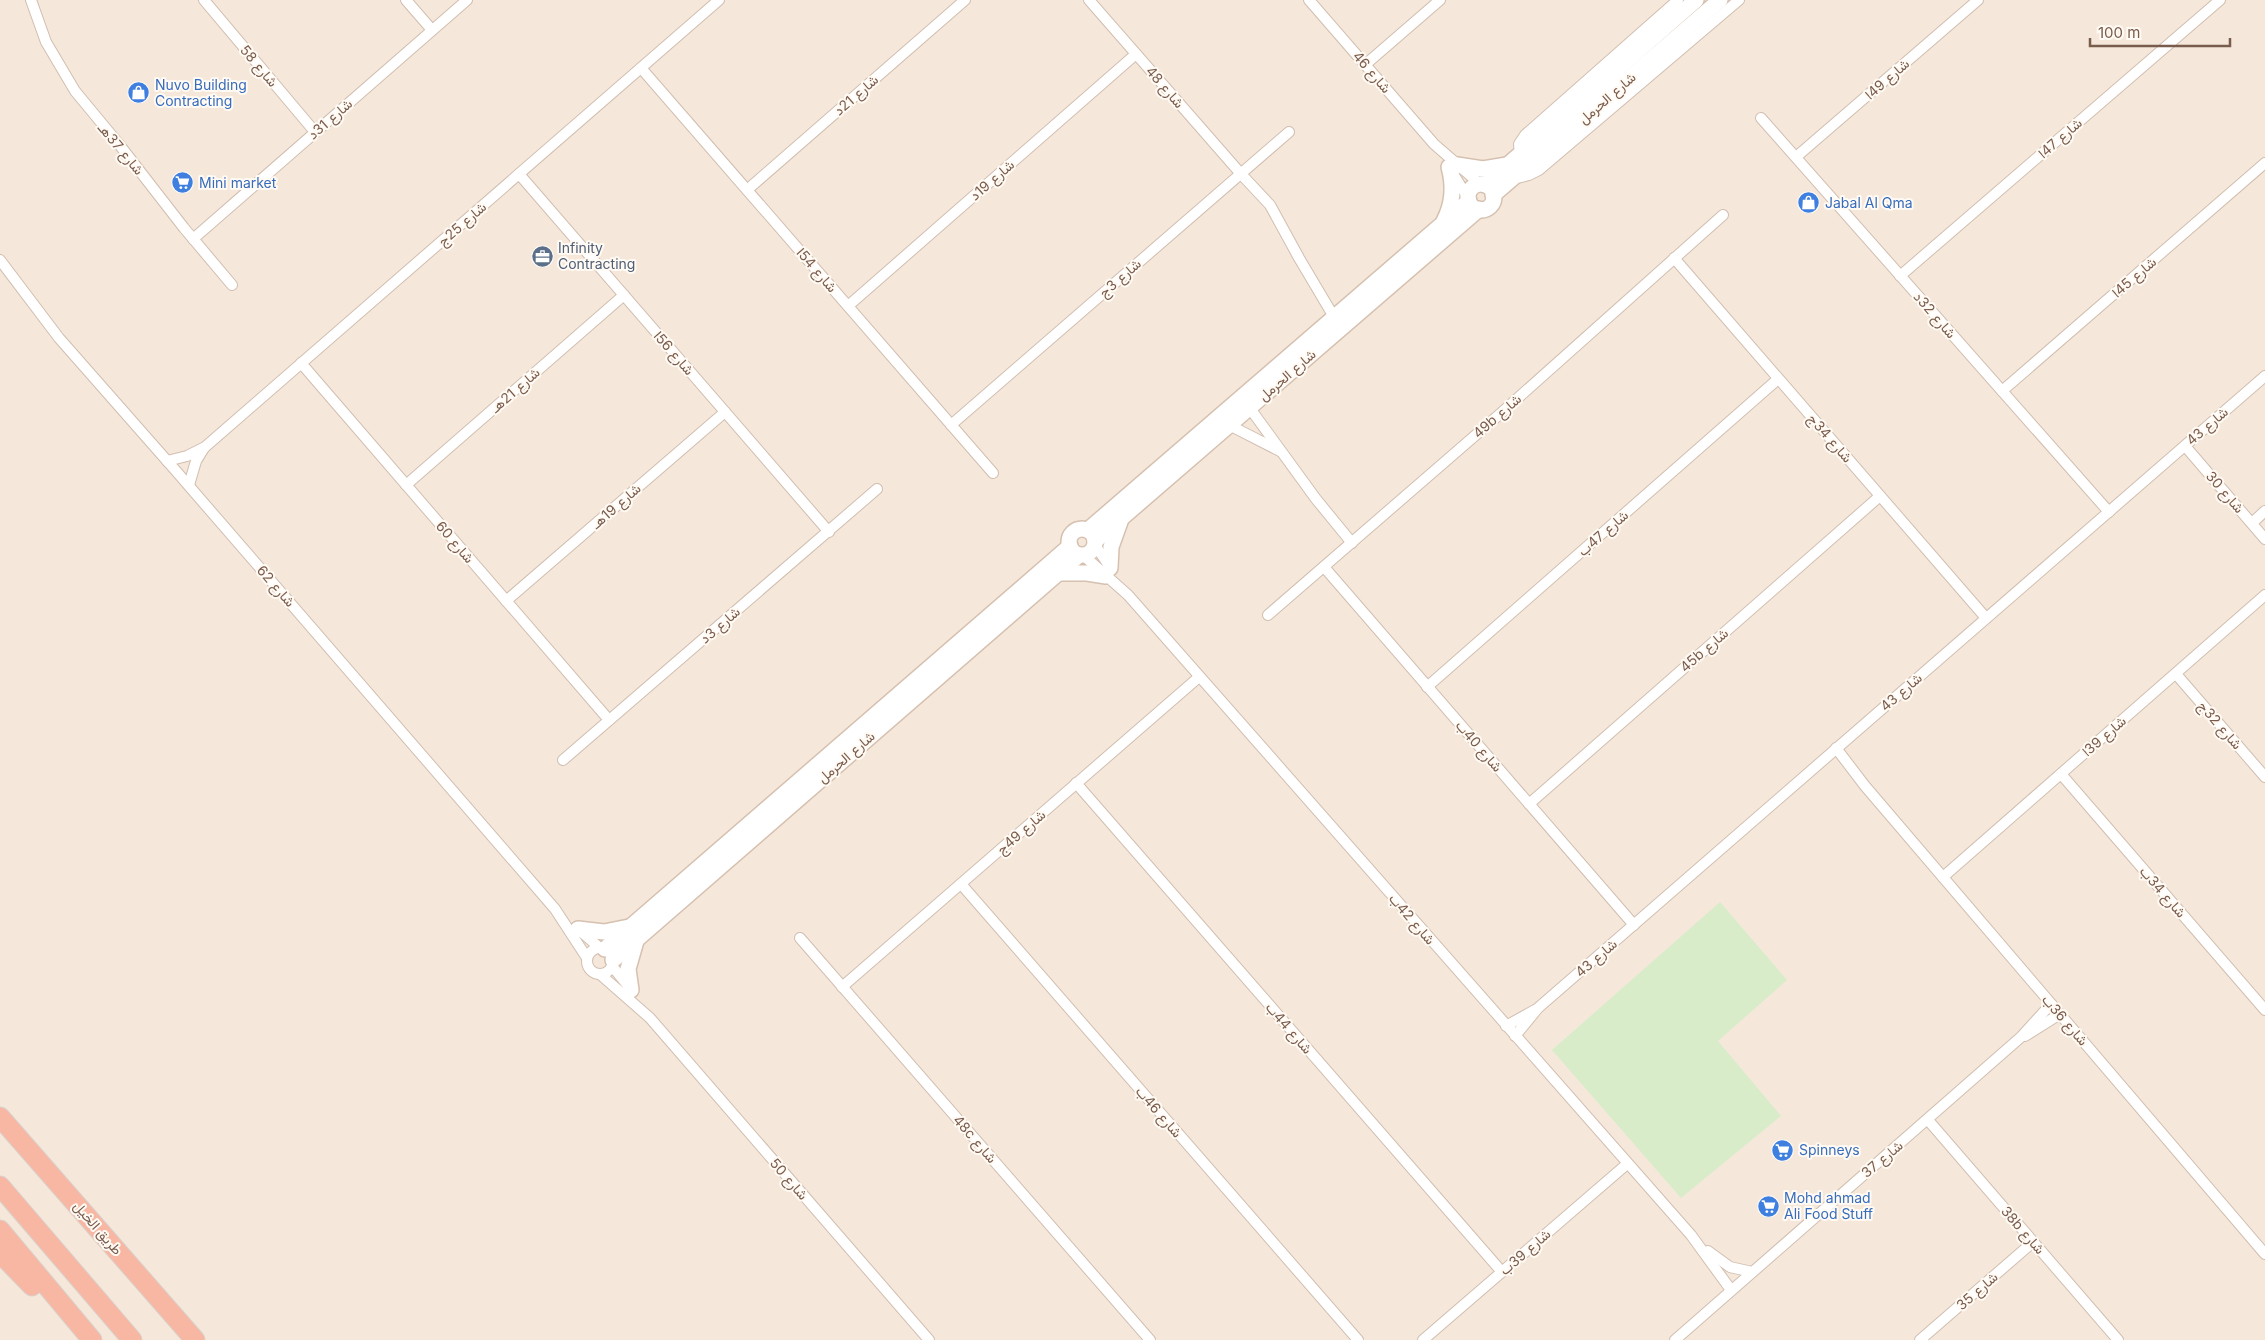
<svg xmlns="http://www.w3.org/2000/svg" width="2265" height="1340" viewBox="0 0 2265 1340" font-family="Inter,Vazirmatn,sans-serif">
  <rect width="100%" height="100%" fill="#fdf6ec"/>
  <rect fill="#f5e8da" x="0" y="0" width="2265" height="1340"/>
  <polygon fill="#d8ecc9" points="1720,902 1787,980 1718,1041 1781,1116 1681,1198 1552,1050"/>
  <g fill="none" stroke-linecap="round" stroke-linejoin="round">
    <defs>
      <g id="street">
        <polyline points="31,0 46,42 75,91 118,143 184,228 232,285"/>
        <polyline points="204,0 315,132"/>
        <polyline points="406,0 432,30"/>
        <polyline points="1089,0 1241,174 1270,205 1299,258 1334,317"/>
        <polyline points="1309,0 1434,144 1480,184"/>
        <polyline points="1366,64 1440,0"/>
        <polyline points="641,68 993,473"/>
        <polyline points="1761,118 2109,512"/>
        <polyline points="1520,155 1519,144 1525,135 1678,0"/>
        <polyline points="1796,157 1978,0"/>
        <polyline points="1452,172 1468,198"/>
        <polyline points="519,174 829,532"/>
        <polyline points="1513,179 1529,175 1539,170 1739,0"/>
        <polyline points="747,190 965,0"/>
        <polyline points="193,239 467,0"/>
        <polyline points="1674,258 1986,618"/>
        <polyline points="0,260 59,338 176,471 555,909 587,958"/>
        <polyline points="1900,276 2220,0"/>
        <polyline points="848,306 1136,54"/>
        <polyline points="301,363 609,720"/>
        <polyline points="2002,391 2265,163"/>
        <polyline points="1249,407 1316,499 1352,543"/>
        <polyline points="951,425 1289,132"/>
        <polyline points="1229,425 1280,451"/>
        <polyline points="2185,446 2265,539"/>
        <polyline points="167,461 187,456 205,447 719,0"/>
        <polyline points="189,485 196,461 204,448"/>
        <polyline points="406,485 624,295"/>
        <polyline points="2252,523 2265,511"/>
        <polyline points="1095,545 1110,567"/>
        <polyline points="1083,555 1128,595 1691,1235 1731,1290"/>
        <polyline points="1324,567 1634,925"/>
        <polyline points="506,601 725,412"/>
        <polyline points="1268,615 1500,414 1723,215"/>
        <polyline points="2176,674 2265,777"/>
        <polyline points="1427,687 1778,379"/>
        <polyline points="1836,748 1865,786 2265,1254"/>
        <polyline points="563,760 877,489"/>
        <polyline points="2061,774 2265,1010"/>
        <polyline points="1076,783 1502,1272"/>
        <polyline points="1529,804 1880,496"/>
        <polyline points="1943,877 2265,595"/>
        <polyline points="961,884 1358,1340"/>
        <polyline points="578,929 600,948"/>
        <polyline points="800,938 1150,1340"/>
        <circle cx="600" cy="961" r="13"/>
        <polyline points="612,966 630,988"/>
        <polyline points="601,975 650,1018 929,1340"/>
        <polyline points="842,987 1199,677"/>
        <polyline points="1506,1026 1535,1010"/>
        <polyline points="1515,1036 1538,1008 2265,376"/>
        <polyline points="2025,1036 2060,1014"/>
        <polyline points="1928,1120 2118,1340"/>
        <polyline points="1708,1251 1730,1267 1752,1272"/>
        <polyline points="1423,1340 1627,1164"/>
        <polyline points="1675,1340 2021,1037 2051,1004"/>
        <polyline points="1920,1340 2033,1242"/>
      </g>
      <g id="secondary">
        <polyline points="1457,165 1483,169 1507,165"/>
        <circle cx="1481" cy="197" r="13"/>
        <polyline points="1485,185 1696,0"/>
        <polyline points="1493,195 1720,0"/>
        <path d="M1444 221C1453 204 1454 185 1449 167"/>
        <circle cx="1082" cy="542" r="13"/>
        <polyline points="1088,530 1469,201"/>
        <polyline points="1095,541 1479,209"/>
        <polyline points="1110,568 1111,547 1120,522"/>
        <polyline points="1058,573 1087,573 1106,576"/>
        <polyline points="578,929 604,932 629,927"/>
        <polyline points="605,949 1070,546"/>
        <polyline points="613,960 1079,555"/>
        <polyline points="631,990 628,969 636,941"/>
      </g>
      <g id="highway">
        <polyline points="0,1117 195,1340"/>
        <polyline points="0,1186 132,1340"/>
        <polyline points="0,1230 92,1340"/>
        <polyline points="0,1253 32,1286"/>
      </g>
    </defs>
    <use href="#street" stroke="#d1beb0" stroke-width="12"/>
    <use href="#secondary" stroke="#d6c0b0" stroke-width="18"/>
    <use href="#highway" stroke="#dad1cd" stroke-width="21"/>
    <use href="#street" stroke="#fff" stroke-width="10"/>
    <use href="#secondary" stroke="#fff" stroke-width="15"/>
    <use href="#highway" stroke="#f7b7a3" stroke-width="19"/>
  </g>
  <defs>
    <symbol id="shop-disc" viewBox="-11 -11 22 22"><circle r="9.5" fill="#3f7fe0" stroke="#fffaf3"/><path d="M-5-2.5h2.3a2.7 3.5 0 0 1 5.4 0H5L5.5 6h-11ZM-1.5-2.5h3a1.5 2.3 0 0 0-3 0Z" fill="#fff"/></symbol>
    <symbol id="supermarket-disc" viewBox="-11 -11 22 22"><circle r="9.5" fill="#3f7fe0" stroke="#fffaf3"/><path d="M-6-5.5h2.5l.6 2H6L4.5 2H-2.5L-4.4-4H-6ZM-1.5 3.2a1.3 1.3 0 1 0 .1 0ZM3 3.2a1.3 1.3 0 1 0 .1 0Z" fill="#fff"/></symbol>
    <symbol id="office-disc" viewBox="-11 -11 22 22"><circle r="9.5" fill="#5c6f8a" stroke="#fffaf3"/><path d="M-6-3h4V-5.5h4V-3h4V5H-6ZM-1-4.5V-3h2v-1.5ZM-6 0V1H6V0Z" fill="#fff"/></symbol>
  </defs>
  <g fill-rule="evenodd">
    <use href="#shop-disc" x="126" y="80" width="25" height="25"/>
    <use href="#supermarket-disc" x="170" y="170" width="25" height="25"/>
    <use href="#shop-disc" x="1796" y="190" width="25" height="25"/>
    <use href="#office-disc" x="530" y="244" width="25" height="25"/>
    <use href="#supermarket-disc" x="1770" y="1138" width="25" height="25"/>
    <use href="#supermarket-disc" x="1756" y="1194" width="25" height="25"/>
  </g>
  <g text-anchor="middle" stroke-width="4" stroke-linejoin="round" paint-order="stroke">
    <g font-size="14" fill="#7a5c4d" stroke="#fffaf3">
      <text transform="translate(259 66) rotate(50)" y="5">شارع 58</text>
      <text transform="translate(1372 72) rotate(49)" y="5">شارع 46</text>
      <text transform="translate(1887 79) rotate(-41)" y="5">شارع 49ا</text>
      <text transform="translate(1165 87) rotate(49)" y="5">شارع 48</text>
      <text transform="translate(856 95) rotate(-41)" y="5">شارع 21د</text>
      <text transform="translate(1607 98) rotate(-41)" y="5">شارع الحرمل</text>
      <text transform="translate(330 119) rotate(-41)" y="5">شارع 31د</text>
      <text transform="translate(2060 138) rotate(-41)" y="5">شارع 47ا</text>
      <text transform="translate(121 149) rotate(50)" y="5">شارع 37هـ</text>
      <text transform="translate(992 180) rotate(-41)" y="5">شارع 19د</text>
      <text transform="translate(462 224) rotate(-41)" y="5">شارع 25ج</text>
      <text transform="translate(817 270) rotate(49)" y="5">شارع 54ا</text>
      <text transform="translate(2134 277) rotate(-41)" y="5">شارع 45ا</text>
      <text transform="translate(1120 278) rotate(-41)" y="5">شارع 3ج</text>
      <text transform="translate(1935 315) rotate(49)" y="5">شارع 32د</text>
      <text transform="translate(674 353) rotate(49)" y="5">شارع 56ا</text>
      <text transform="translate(1287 375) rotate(-41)" y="5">شارع الحرمل</text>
      <text transform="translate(515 390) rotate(-41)" y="5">شارع 21هـ</text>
      <text transform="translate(1497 416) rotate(-41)" y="5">49b شارع</text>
      <text transform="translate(2207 426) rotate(-41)" y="5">شارع 43</text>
      <text transform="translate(1830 438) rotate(49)" y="5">شارع 34ج</text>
      <text transform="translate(2225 492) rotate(49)" y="5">شارع 30</text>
      <text transform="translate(616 506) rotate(-41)" y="5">شارع 19هـ</text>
      <text transform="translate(1603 533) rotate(-41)" y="5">شارع 47ب</text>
      <text transform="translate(455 542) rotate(49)" y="5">شارع 60</text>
      <text transform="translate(276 586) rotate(49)" y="5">شارع 62</text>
      <text transform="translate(720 625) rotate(-41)" y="5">شارع 3د</text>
      <text transform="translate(1704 650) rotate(-41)" y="5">45b شارع</text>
      <text transform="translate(1901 692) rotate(-41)" y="5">شارع 43</text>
      <text transform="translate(2220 725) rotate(49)" y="5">شارع 32ج</text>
      <text transform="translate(2104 736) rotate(-41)" y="5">شارع 39ا</text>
      <text transform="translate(1479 746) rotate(49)" y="5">شارع 40ب</text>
      <text transform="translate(846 757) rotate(-41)" y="5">شارع الحرمل</text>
      <text transform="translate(1021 832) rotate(-41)" y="5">شارع 49ج</text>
      <text transform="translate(2163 892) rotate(49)" y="5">شارع 34ب</text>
      <text transform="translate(1412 919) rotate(49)" y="5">شارع 42ب</text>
      <text transform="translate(1596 958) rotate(-41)" y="5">شارع 43</text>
      <text transform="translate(2065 1020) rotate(49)" y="5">شارع 36ب</text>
      <text transform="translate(1289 1028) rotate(49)" y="5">شارع 44ب</text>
      <text transform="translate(1159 1112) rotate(49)" y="5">شارع 46ب</text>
      <text transform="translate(975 1139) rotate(49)" y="5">48c شارع</text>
      <text transform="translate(1882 1159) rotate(-40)" y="5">شارع 37</text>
      <text transform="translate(789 1179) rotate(49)" y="5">شارع 50</text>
      <text transform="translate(98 1228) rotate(49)" y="5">طريق الخيل</text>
      <text transform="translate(2023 1230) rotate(49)" y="5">38b شارع</text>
      <text transform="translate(1525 1252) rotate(-41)" y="5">شارع 39ب</text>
      <text transform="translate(1977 1291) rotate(-41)" y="5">شارع 35</text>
    </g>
    <g font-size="14" fill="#366cbe" stroke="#fffaf3" text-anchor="start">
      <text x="155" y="90">Nuvo Building<tspan x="155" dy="16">Contracting</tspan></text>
      <text x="199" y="188">Mini market</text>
      <text x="1825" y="208">Jabal Al Qma</text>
      <text x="1799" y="1155">Spinneys</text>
      <text x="1784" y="1203">Mohd ahmad<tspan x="1784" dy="16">Ali Food Stuff</tspan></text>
    </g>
    <g font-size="14" fill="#4e5e75" stroke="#fffaf3" text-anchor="start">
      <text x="558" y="253">Infinity<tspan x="558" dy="16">Contracting</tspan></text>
    </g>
  </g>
  <path d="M2090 38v8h140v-8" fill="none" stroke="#7a5c4d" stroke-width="2.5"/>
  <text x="2098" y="38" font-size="15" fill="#7a5c4d" stroke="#fffaf3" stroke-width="4" paint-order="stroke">100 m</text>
</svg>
